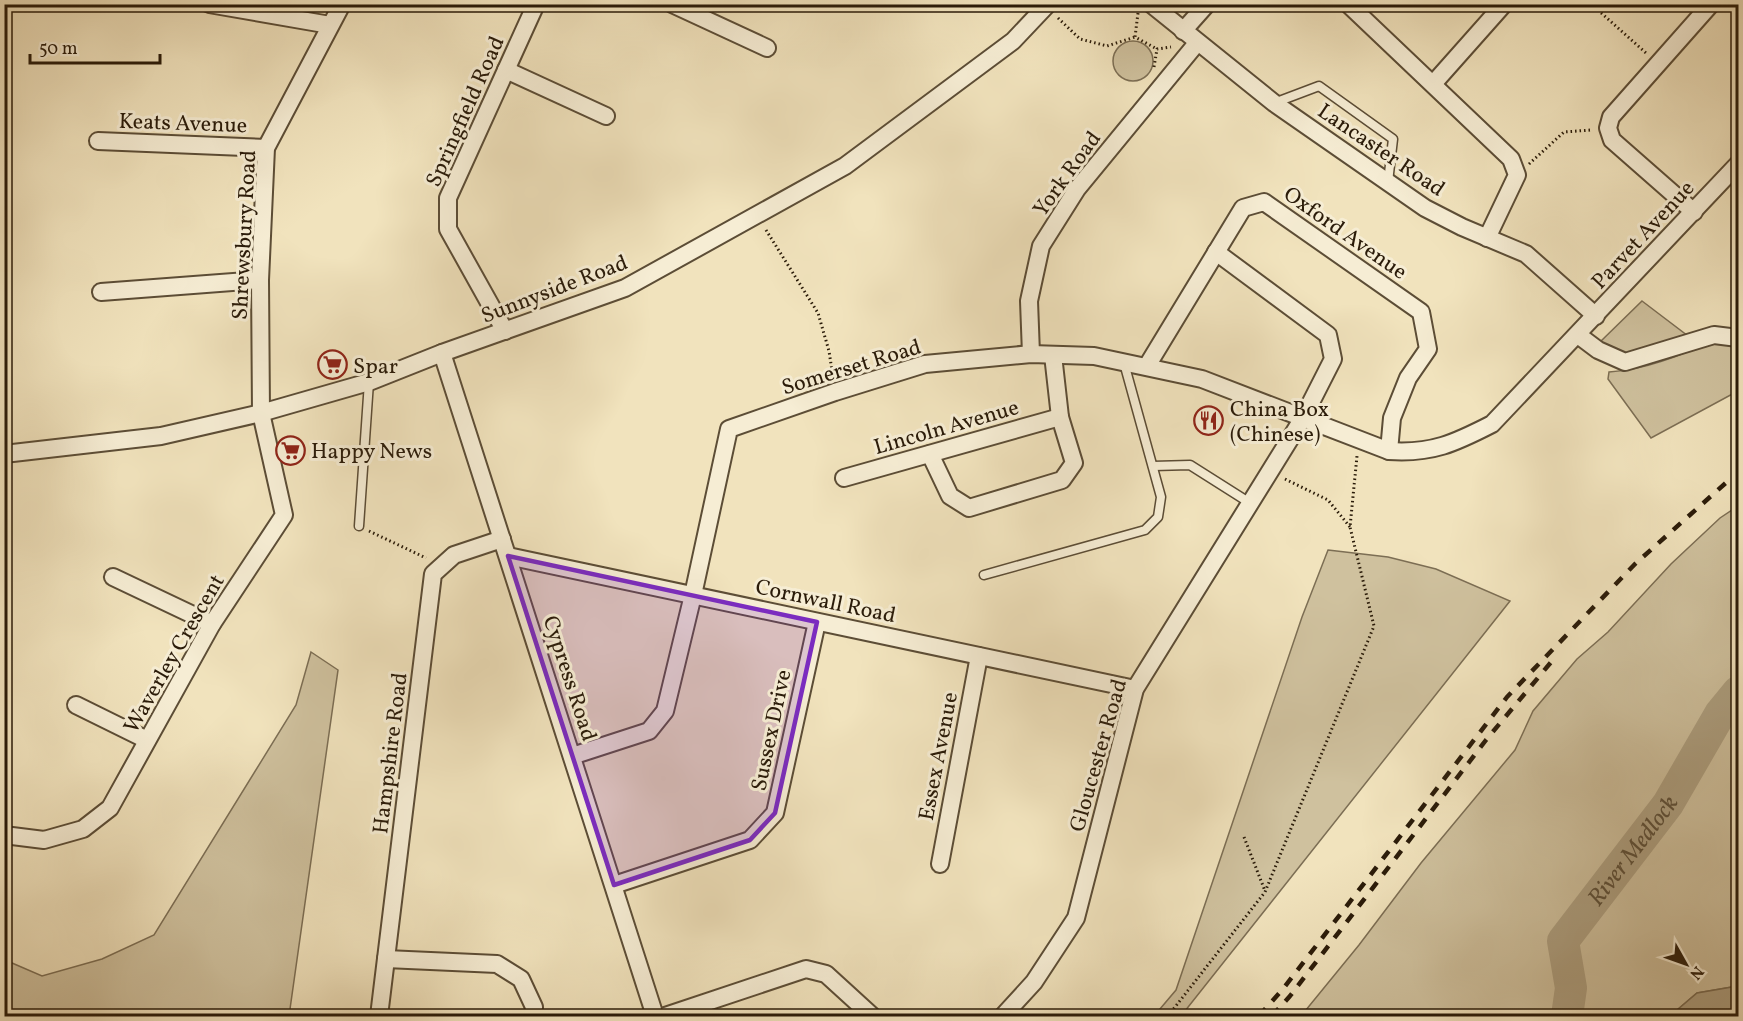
<svg xmlns="http://www.w3.org/2000/svg" width="1743" height="1021" viewBox="0 0 1743 1021" font-family="Vollkorn,serif">
  <rect width="100%" height="100%" fill="#f1e3bd"/>
  <filter id="stains"><feTurbulence type="fractalNoise" baseFrequency=".00333" numOctaves="4"/><feColorMatrix values="0 0 0 0 .2 0 0 0 0 .09 0 0 0 0 .02 0 0 0 .5 -.17"/></filter>
  <radialGradient id="worn" r=".72"><stop offset=".6" stop-color="#630" stop-opacity="0"/><stop offset="1" stop-color="#630" stop-opacity=".3"/></radialGradient>
  <g fill="#cfc19e" stroke="#7c6e54" stroke-width="1.5">
    <circle cx="1133" cy="61" r="20"/>
    <polygon points="1642,301 1688,336 1628,355 1599,343"/>
    <path d="M1712 341 1738 348V391L1651 438 1608 379 1609 372C1645 370 1679 356 1712 341Z"/>
    <polygon points="1738,506 1738,986 1697,993 1670,1016 1301,1016 1359,945 1421,863 1515,750 1533,711 1577,659 1608,632 1671,564 1720,518"/>
    <polygon points="1328,550 1388,557 1436,569 1510,601 1181,1016 1154,1016 1176,990 1302,617"/>
    <polygon points="311,652 338,670 289,1016 5,1016 5,960 42,976 102,959 154,935 296,705"/>
  </g>
  <polygon fill="#ad9f80" stroke="#796a50" stroke-width="1.5" points="1738,986 1738,1016 1670,1016 1697,993"/>
  <g fill="none" stroke-linecap="round" stroke-linejoin="round">
    <path stroke="#ad9f80" stroke-width="32" id="s1" d="M1567 1016 1571 988 1563 941 1668 804 1720 714 1738 692"/>
    <defs>
      <g id="lane">
        <polyline points="1274,103 1319,86 1393,139 1388,182"/>
        <polyline points="1153,466 1190,465 1250,503"/>
        <polyline points="359,526 369,382"/>
        <polyline points="984,575 1145,530 1158,517 1161,497 1124,363"/>
      </g>
      <g id="street">
        <polyline points="209,4 330,25"/>
        <polyline points="672,4 767,48"/>
        <polyline points="1151,4 1274,103 1425,208 1462,227 1526,254 1596,316"/>
        <polyline points="1348,4 1511,159 1517,175 1487,238"/>
        <polyline points="1183,31 1207,4"/>
        <polyline points="506,70 606,116"/>
        <polyline points="1433,84 1504,4"/>
        <polyline points="98,141 266,148"/>
        <polyline points="1694,212 1612,140 1608,128 1611,117 1711,4"/>
        <polyline points="101,292 260,280"/>
        <polyline points="505,331 448,229 448,198 536,4"/>
        <polyline points="1578,335 1598,350 1625,362 1714,335 1738,338"/>
        <polyline points="442,353 655,1016"/>
        <polyline points="1031,354 1029,301 1041,246 1077,189 1197,43"/>
        <polyline points="1147,366 1243,208 1264,202 1421,312 1428,349 1408,378 1392,418 1389,451"/>
        <polyline points="4,454 161,436 261,413 369,382 442,353 625,288 845,166 1013,41 1048,4"/>
        <polyline points="930,454 950,496 969,508 1062,480 1074,463 1060,417 1053,355"/>
        <polyline points="844,478 1060,417"/>
        <polyline points="508,556 1135,689"/>
        <polyline points="113,577 212,624"/>
        <polyline points="76,705 147,740"/>
        <path d="M572 756 649 731 665 711 693 595 729 429 835 392 925 364 1031 354 1094 356 1202 379 1389 451C1432 454 1455 443 1492 424L1738 164"/>
        <polyline points="4,835 44,840 83,829 110,808 212,624 284,515 261,413 260,280 266,148 342,4"/>
        <polyline points="940,864 979,656"/>
        <polyline points="614,885 750,840 775,813 817,622"/>
        <polyline points="386,959 497,964 521,979 534,1007 533,1016"/>
        <polyline points="379,1016 433,574 454,555 502,539"/>
        <polyline points="665,1016 806,969 826,974 872,1016"/>
        <polyline points="1003,1016 1034,982 1076,918 1135,689 1303,418 1333,359 1328,335 1216,252"/>
      </g>
    </defs>
    <use href="#lane" stroke="#5c4d36" stroke-width="11"/>
    <use href="#street" stroke="#5c4d36" stroke-width="20"/>
    <g stroke="#2a1b09" stroke-width="3" stroke-dasharray="1.5 3" stroke-linecap="butt">
      <polyline points="1591,4 1646,53"/>
      <polyline points="1138,13 1135,37 1157,49"/>
      <polyline points="1058,18 1080,39 1107,46 1135,37"/>
      <polyline points="1154,67 1157,49 1171,47"/>
      <polyline points="1529,164 1564,132 1591,130"/>
      <polyline points="766,230 818,313 829,351 833,377"/>
      <polyline points="1285,479 1328,500 1350,527"/>
      <polyline points="369,531 426,558"/>
      <polyline points="1244,837 1265,891"/>
      <polyline points="1168,1016 1265,892 1374,626 1350,527 1357,456"/>
    </g>
    <use href="#lane" stroke="#f6edd4" stroke-width="8"/>
    <use href="#street" stroke="#f6edd4" stroke-width="16"/>
    <g stroke="#2a1b09" stroke-width="4.5" stroke-dasharray="10 10" stroke-linecap="butt">
      <polyline points="1259,1016 1283,989 1507,697 1635,564 1738,472"/>
      <polyline points="1272,1016 1290,996 1486,740 1552,661"/>
    </g>
  </g>
  <path fill="#7b2cbf" fill-opacity="0.2" stroke="#7b2cbf" stroke-width="4.5" stroke-linejoin="round" d="M508 556 817 622 775 813 750 840 614 885Z"/>
  <defs>
    <symbol id="supermarket-ring" viewBox="-11 -11 22 22"><circle r="9.5" fill="#f6edd4" stroke="#8f2418" stroke-width="1.5"/><path d="M-6-5.5h2.5l.6 2H6L4.5 2H-2.5L-4.4-4H-6ZM-1.5 3.2a1.3 1.3 0 1 0 .1 0ZM3 3.2a1.3 1.3 0 1 0 .1 0Z" fill="#8f2418"/></symbol>
    <symbol id="restaurant-ring" viewBox="-11 -11 22 22"><circle r="9.5" fill="#f6edd4" stroke="#8f2418" stroke-width="1.5"/><path d="M-5-6h1v4h1v-4h1v4h1v-4h1v5L-1.5 .5V6h-2V.5L-5-1ZM5-6V6H3V1.5H1.5Q1.5-4 5-6Z" fill="#8f2418"/></symbol>
  </defs>
  <g fill-rule="evenodd">
    <use href="#supermarket-ring" x="316" y="348" width="33" height="33"/>
    <use href="#restaurant-ring" x="1192" y="404" width="33" height="33"/>
    <use href="#supermarket-ring" x="274" y="434" width="33" height="33"/>
  </g>
  <g text-anchor="middle" stroke-width="6" stroke-linejoin="round" paint-order="stroke">
    <g font-size="22" fill="#2a1b09" stroke="#f6edd4">
      <text transform="translate(464 111) rotate(-66)" y="8">Springfield Road</text>
      <text transform="translate(183 122) rotate(2)" y="8">Keats Avenue</text>
      <text transform="translate(1382 149) rotate(34)" y="8">Lancaster Road</text>
      <text transform="translate(1066 173) rotate(-54)" y="8">York Road</text>
      <text transform="translate(1346 232) rotate(35)" y="8">Oxford Avenue</text>
      <text transform="translate(1642 234) rotate(-47)" y="8">Parvet Avenue</text>
      <text transform="translate(243 235) rotate(-87)" y="8">Shrewsbury Road</text>
      <text transform="translate(554 288) rotate(-21)" y="8">Sunnyside Road</text>
      <text transform="translate(851 366) rotate(-17)" y="8">Somerset Road</text>
      <text transform="translate(946 426) rotate(-16)" y="8">Lincoln Avenue</text>
      <text transform="translate(826 600) rotate(12)" y="8">Cornwall Road</text>
      <text transform="translate(173 653) rotate(-60)" y="8">Waverley Crescent</text>
      <text transform="translate(571 678) rotate(72)" y="8">Cypress Road</text>
      <text transform="translate(770 730) rotate(-78)" y="8">Sussex Drive</text>
      <text transform="translate(389 753) rotate(-83)" y="8">Hampshire Road</text>
      <text transform="translate(1097 755) rotate(-74)" y="8">Gloucester Road</text>
      <text transform="translate(937 756) rotate(-79)" y="8">Essex Avenue</text>
    </g>
    <g font-size="22" fill="#2a1b09" stroke="#f6edd4" text-anchor="start">
      <text x="353" y="373">Spar</text>
      <text x="1230" y="416">China Box<tspan x="1230" dy="25">(Chinese)</tspan></text>
      <text x="311" y="458">Happy News</text>
    </g>
    <g font-size="24" font-style="italic" fill="#5e5039" stroke="#f6edd4">
      <text dy="8" stroke="none"><textPath href="#s1" startOffset="190">River Medlock</textPath></text>
    </g>
  </g>
  <rect width="1743" height="1021" fill="none" stroke="#f1e3bd" stroke-width="24"/>
  <rect x="6" y="6" width="1731" height="1009" fill="none" stroke="#2a1b09" stroke-width="3"/>
  <rect x="12" y="12" width="1719" height="997" fill="none" stroke="#2a1b09" stroke-width="1.5"/>
  <g transform="translate(1686 964) rotate(130)" stroke="#f6edd4" stroke-width="4.5" paint-order="stroke">
  <path d="M0-4.5L10 22L0 15L-10 22Z" fill="#2a1b09"/>
  <text y="-9" font-size="16" font-weight="bold" text-anchor="middle" fill="#2a1b09">N</text>
  </g>
  <path d="M30 54v9h130v-9" fill="none" stroke="#2a1b09" stroke-width="3"/>
  <text x="39" y="54" font-size="18" fill="#2a1b09" stroke="#f6edd4" stroke-width="4.5" paint-order="stroke">50 m</text>
  <rect width="100%" height="100%" filter="url(#stains)"/>
  <rect width="100%" height="100%" fill="url(#worn)"/>
</svg>
